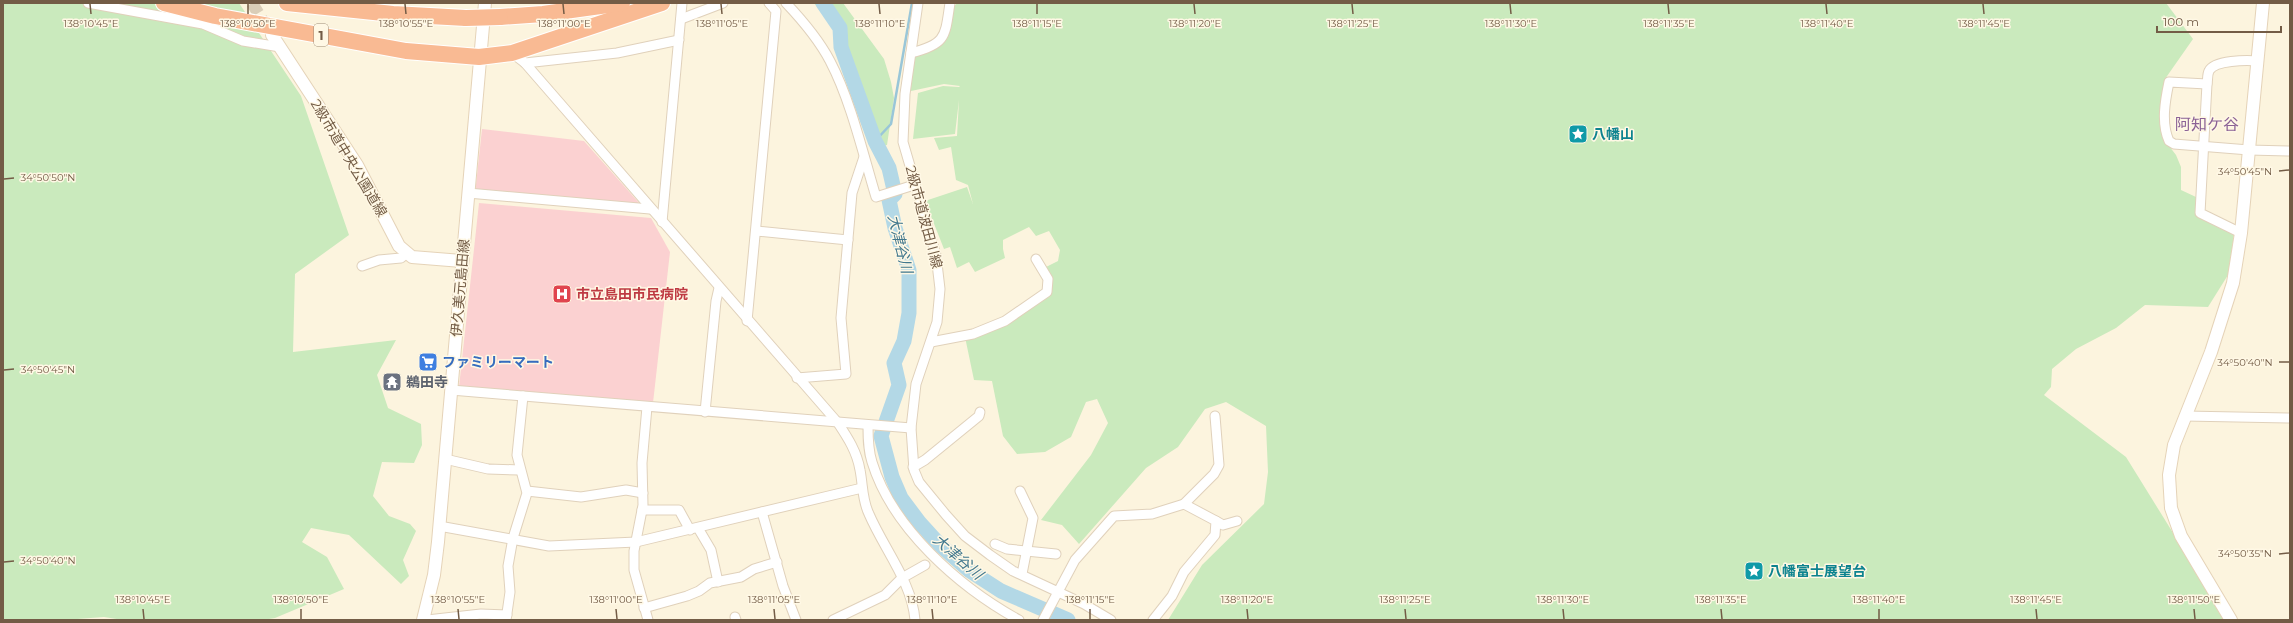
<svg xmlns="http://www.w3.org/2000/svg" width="2293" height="623" viewBox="0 0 2293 623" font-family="Montserrat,'Noto Sans JP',sans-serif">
  <rect width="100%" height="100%" fill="#fcf4de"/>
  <g fill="#fbd1d1">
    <polygon points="482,129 584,141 640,204 475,194"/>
    <polygon points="479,203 651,218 670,252 653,403 459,387"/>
  </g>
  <g fill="#caeabd">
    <polygon points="3,3 239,3 301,96 349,235 295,274 293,352 396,340 377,375 388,408 421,424 422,445 414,463 382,462 373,496 389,516 410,524 416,531 403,560 409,576 401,584 349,535 311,528 302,542 327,557 344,589 275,618 263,620 123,620 104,617 64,620 3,620"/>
    <polygon points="814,3 843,3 884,59 891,82 894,98 887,145 881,146 859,76 840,37"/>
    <polygon points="957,3 2166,3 2193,39 2165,79 2162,104 2166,142 2176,155 2181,167 2181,190 2196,197 2197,214 2234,235 2228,275 2208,307 2145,305 2116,328 2076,349 2052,369 2051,387 2044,395 2126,457 2227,620 1168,620 1202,565 1264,504 1268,472 1266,426 1226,402 1205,409 1178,447 1146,468 1079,544 1062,525 1041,520 1091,455 1108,423 1097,399 1086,402 1071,437 1045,452 1017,454 1003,436 992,381 974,380 965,337 1049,294 1046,267 1058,261 1060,250 1049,231 1036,236 1029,227 1003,240 1003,249 1005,258 975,272 969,262 957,268 950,247 944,249 925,201 967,187 973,204 968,185 956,180 951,147 939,150 934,138 957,136 959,100 955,134 913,139 918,93 943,86 959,87 960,86 944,84 911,91 912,53 944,40 953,8"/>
  </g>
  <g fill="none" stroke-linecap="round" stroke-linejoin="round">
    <polyline stroke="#99c6d8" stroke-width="2.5" points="875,141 891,124 912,3"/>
    <polyline stroke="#b3d8e6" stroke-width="15" points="823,3 840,28 841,47 875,141 889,168 895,194 889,200 895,228 909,270 909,313 904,341 894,363 899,385 881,436 892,477 901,498 919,522 939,544 970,571 1001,591 1068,620"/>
    <polyline stroke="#daceb8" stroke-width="12" stroke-dasharray="12 6" stroke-linecap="butt" points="252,3 268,29"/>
    <defs>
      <g id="street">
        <polyline points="88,3 203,24 243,41 280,47"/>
        <path d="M786 3C803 21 819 40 830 61 851 101 863 154 876 197L914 185"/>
        <polyline points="918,3 905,94 903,142 936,255 940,289 937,322 916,384 911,428 914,470 919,482 946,515 965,536 990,555 1013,571 1084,604 1111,620"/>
        <polyline points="681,19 723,3"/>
        <path d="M512 53 525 63 838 423C848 438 857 452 860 470 863 485 862 500 869 514 884 549 912 582 915 620"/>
        <path d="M911 53C947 44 945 36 950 3"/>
        <polyline points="525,63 617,53 679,40"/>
        <path d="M2207 84 2169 82C2165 101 2161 123 2169 141L2174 144 2249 150 2290 151"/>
        <polyline points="468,193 650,209"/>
        <polyline points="662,222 682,3"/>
        <polyline points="756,231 848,240"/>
        <path d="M2241 233 2200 213 2207 84C2208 80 2207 75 2209 71 2214 60 2247 60 2258 61"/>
        <polyline points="362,266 379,260 401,258 406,254"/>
        <polyline points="747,321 776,11 769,3"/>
        <polyline points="931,342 973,334 1005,321 1047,292 1048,279 1036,259"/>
        <polyline points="797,378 846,374 841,318 852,193 864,157"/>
        <polyline points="451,390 911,428"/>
        <polyline points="647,407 642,463 643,505 634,551 634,570 648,620"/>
        <polyline points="705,412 716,301 719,288"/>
        <polyline points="2185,416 2290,418"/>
        <path d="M868 426C868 438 868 450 872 462 892 528 959 587 1019 620"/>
        <polyline points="445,459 488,469 520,470"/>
        <polyline points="913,467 925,460 979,416 980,412"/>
        <polyline points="527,491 581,497 626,490 643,493"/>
        <polyline points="1020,491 1033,518 1022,574"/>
        <polyline points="642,510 679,510 690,530"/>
        <polyline points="762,512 783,586 796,620"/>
        <polyline points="1216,521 1223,525 1237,521"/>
        <polyline points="439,526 549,546 636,542 862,488"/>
        <polyline points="698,528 711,550 718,582"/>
        <polyline points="995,544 1007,549 1056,554"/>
        <polyline points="644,608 687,596 699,591 710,583 741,577 754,569 777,562"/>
        <polyline points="735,617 736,620"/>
        <polyline points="427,620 481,614 507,615"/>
        <polyline points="506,620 510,592 508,566 513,538 527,493 517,455 523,396"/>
        <polyline points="833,620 885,595 902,578 925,565"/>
        <polyline points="1043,620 1075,560 1114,516 1152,514 1184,504 1214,474 1219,465 1215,416"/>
        <polyline points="1153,620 1172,596 1184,572 1215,535 1216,521 1184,504"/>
      </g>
      <g id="secondary">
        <polyline points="272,35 357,165 399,246 412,257 462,261"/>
        <polyline points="423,620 434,575 438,542 485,3"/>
        <polyline points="2231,620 2181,536 2171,508 2169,475 2174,445 2211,352 2233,283 2241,233 2263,3"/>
      </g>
      <g id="highway">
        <polyline points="164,3 215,16 406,51 479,57 512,53 662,3"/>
        <polyline points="287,3 393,14 466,18"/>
        <polyline points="500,17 543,14 622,3"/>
      </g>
    </defs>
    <use href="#street" stroke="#e0d1bb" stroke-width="11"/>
    <use href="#secondary" stroke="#e5d3b8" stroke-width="14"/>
    <use href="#highway" stroke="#fff" stroke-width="18"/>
    <use href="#street" stroke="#fff" stroke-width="9"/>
    <use href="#secondary" stroke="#fff" stroke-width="12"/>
    <use href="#highway" stroke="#f9ba93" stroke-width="16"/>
    <defs>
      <polyline id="highway-bridge" points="466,18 500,17"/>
    </defs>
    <use href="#highway-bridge" stroke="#fff" stroke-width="18" stroke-linecap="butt"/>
    <use href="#highway-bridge" stroke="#f9ba93" stroke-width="16"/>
  </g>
  <path fill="none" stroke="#735c46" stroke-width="1.5" d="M90 4 91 14M248 4V14M405 4 406 14M563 4 564 14M721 4 722 14M879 4 880 14M1037 4V14M1194 4 1195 14M1352 4 1353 14M1510 4 1511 14M1668 4 1669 14M1826 4 1827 14M1983 4 1984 14M2279 171 2289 170M4 179 14 178M2279 362H2289M4 370 14 369M2279 554 2289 553M4 562 14 561M143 609 144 619M301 609V619M458 609 459 619M616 609 617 619M774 609 775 619M932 609 933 619M1090 609V619M1247 609 1248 619M1405 609 1406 619M1563 609 1564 619M1721 609 1722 619M1879 609V619M2036 609 2037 619M2194 609 2195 619"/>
  <defs>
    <symbol id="sight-square" viewBox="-11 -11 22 22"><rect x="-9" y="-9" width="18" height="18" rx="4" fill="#0f9aa8" stroke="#fff8e5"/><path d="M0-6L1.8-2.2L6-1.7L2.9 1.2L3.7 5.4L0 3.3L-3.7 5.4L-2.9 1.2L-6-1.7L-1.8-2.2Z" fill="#fff"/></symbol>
    <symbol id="hospital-square" viewBox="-11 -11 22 22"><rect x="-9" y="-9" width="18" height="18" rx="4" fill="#e0444e" stroke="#fff8e5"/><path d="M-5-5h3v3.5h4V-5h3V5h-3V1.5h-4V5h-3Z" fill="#fff"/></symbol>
    <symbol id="supermarket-square" viewBox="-11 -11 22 22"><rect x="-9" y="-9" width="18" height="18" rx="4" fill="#3f7fe0" stroke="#fff8e5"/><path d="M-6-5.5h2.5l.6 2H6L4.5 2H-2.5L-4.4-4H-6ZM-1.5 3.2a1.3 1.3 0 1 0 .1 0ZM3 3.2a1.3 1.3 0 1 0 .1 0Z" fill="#fff"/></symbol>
    <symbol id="temple-square" viewBox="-11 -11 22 22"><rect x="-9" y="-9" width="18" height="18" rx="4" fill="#6b7280" stroke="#fff8e5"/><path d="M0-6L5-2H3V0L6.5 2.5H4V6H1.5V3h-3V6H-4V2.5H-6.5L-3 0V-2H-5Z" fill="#fff"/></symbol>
  </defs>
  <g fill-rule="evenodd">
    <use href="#sight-square" x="1567" y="123" width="22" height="22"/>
    <use href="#hospital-square" x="551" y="283" width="22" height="22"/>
    <use href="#supermarket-square" x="417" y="351" width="22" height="22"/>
    <use href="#temple-square" x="381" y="371" width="22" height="22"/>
    <use href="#sight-square" x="1743" y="560" width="22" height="22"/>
  </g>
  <g text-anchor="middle" stroke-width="3" stroke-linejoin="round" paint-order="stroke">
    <rect fill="#fff8e5" stroke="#9d8b76" stroke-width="1" x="314" y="24" width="14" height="22" rx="3"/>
    <g font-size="13" font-weight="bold" fill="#735c46">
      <text x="321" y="40">1</text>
    </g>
    <g font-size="14" font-weight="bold" fill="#0d838f" stroke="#fff8e5" text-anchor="start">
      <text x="1592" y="139">八幡山</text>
      <text x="1768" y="576">八幡富士展望台</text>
    </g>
    <g font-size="14" fill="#735c46" stroke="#fff8e5">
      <text transform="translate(349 158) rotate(59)" y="5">2級市道中央公園道線</text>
      <text transform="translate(924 217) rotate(75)" y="5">2級市道波田川線</text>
      <text transform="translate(460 288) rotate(-85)" y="5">伊久美元島田線</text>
    </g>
    <g font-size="14" font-weight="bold" fill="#be3a42" stroke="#fff8e5" text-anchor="start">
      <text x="576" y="299">市立島田市民病院</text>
    </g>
    <g font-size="14" font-weight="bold" fill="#366cbe" stroke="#fff8e5" text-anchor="start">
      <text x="442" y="367">ファミリーマート</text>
    </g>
    <g font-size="14" font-weight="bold" fill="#5b616d" stroke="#fff8e5" text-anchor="start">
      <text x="406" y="387">鵜田寺</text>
    </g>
    <g font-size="15" font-style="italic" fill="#42788e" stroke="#fff8e5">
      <text transform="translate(900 244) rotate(76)" y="5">大津谷川</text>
      <text transform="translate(958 557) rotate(41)" y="5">大津谷川</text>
    </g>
    <g font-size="16" fill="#8b6296" stroke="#fff8e5">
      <text x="2207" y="130">阿知ケ谷</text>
    </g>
  </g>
  <g font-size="10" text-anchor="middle" fill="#735c46" stroke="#fff8e5" stroke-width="3" stroke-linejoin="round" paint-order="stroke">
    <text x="91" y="27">138°10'45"E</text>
    <text x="248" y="27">138°10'50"E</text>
    <text x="406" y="27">138°10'55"E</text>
    <text x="564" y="27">138°11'00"E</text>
    <text x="722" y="27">138°11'05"E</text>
    <text x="880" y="27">138°11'10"E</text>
    <text x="1037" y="27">138°11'15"E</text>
    <text x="1195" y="27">138°11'20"E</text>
    <text x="1353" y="27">138°11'25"E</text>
    <text x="1511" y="27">138°11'30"E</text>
    <text x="1669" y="27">138°11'35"E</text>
    <text x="1827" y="27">138°11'40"E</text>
    <text x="1984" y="27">138°11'45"E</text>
    <text x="2245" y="175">34°50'45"N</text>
    <text x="48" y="181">34°50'50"N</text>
    <text x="2245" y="366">34°50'40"N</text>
    <text x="48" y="373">34°50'45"N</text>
    <text x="2245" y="557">34°50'35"N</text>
    <text x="48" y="564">34°50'40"N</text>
    <text x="143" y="603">138°10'45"E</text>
    <text x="301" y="603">138°10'50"E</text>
    <text x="458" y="603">138°10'55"E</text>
    <text x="616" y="603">138°11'00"E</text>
    <text x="774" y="603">138°11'05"E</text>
    <text x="932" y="603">138°11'10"E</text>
    <text x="1090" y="603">138°11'15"E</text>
    <text x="1247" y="603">138°11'20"E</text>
    <text x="1405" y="603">138°11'25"E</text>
    <text x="1563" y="603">138°11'30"E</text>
    <text x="1721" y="603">138°11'35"E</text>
    <text x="1879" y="603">138°11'40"E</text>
    <text x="2036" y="603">138°11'45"E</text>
    <text x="2194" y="603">138°11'50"E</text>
  </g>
  <rect width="2293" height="623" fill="none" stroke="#735c46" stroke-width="8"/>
  <path d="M2157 26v6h124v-6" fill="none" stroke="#735c46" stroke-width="2"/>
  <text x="2163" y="26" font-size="12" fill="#735c46" stroke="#fff8e5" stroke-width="3" paint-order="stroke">100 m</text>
</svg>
